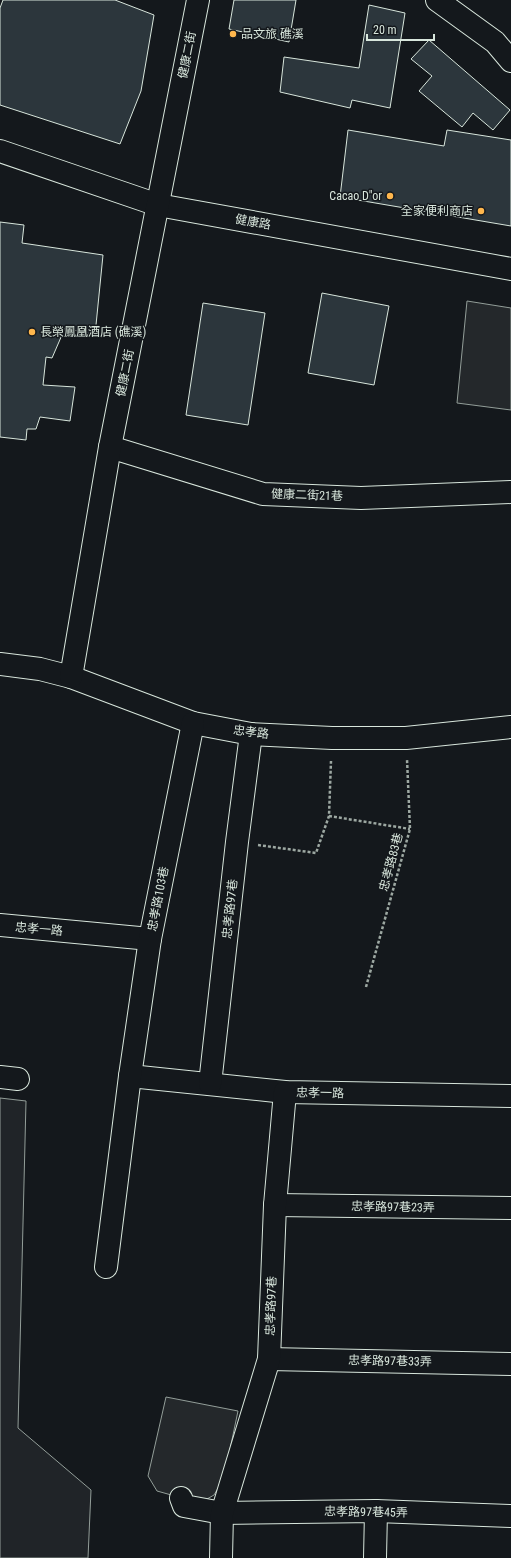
<svg xmlns="http://www.w3.org/2000/svg" width="511" height="1558" viewBox="0 0 511 1558" font-family="'Roboto Condensed','Noto Sans TC',sans-serif">
  <rect width="100%" height="100%" fill="#14181c"/>
  <polygon fill="#202428" stroke="#939e99" points="0,1098 26,1101 18,1428 91,1490 88,1558 0,1558"/>
  <g fill="#24282b" stroke="#939e99">
    <polygon points="467,301 511,308 511,410 457,403"/>
    <polygon points="166,1397 238,1411 224,1478 214,1495 200,1503 157,1491 148,1476"/>
  </g>
  <g fill="#2c363c" stroke="#d8e6dc">
    <polygon points="3,0 115,0 154,15 141,91 120,144 0,105 0,8"/>
    <polygon points="234,0 296,0 289,42 229,29"/>
    <polygon points="369,5 405,13 390,108 352,100 350,108 280,92 284,57 359,68"/>
    <polygon points="429,40 510,110 493,130 473,113 462,127 419,91 432,76 411,59"/>
    <polygon points="348,130 444,146 447,130 511,140 511,226 340,197"/>
    <polygon points="0,222 24,225 22,243 103,255 95,335 65,328 52,358 46,357 43,385 75,387 70,421 40,417 36,429 27,429 26,440 0,437"/>
    <polygon points="322,293 389,306 374,385 308,373"/>
    <polygon points="203,303 265,313 248,425 186,415"/>
  </g>
  <g fill="none" stroke-linecap="round" stroke-linejoin="round">
    <defs>
      <g id="minor">
        <polyline points="437,0 495,42 511,61"/>
        <polyline points="0,151 158,205 511,269"/>
        <polyline points="110,447 263,494 361,498 511,492"/>
        <polyline points="0,664 40,669 71,677 193,723 251,734 332,738 406,738 511,727"/>
        <polyline points="71,677 110,447 198,0"/>
        <polyline points="0,925 150,939"/>
        <polyline points="130,1076 285,1092 511,1096"/>
        <polyline points="0,1077 18,1079"/>
        <polyline points="210,1084 237,842 251,734"/>
        <polyline points="275,1205 511,1208"/>
        <polyline points="106,1267 130,1076 150,939 193,723"/>
        <polyline points="269,1359 511,1364"/>
        <polyline points="181,1498 184,1506 222,1513 376,1511 511,1516"/>
        <polyline points="221,1558 222,1513 269,1359 275,1205 285,1092"/>
        <polyline points="375,1558 376,1511"/>
      </g>
    </defs>
    <use href="#minor" stroke="#d8e6dc" stroke-width="24"/>
    <g stroke="#9da8a2" stroke-width="2.5" stroke-dasharray="3 2" stroke-linecap="butt">
      <polyline points="329,816 410,829"/>
      <polyline points="258,845 316,853 329,816 331,761"/>
      <polyline points="366,987 410,829 407,759"/>
    </g>
    <use href="#minor" stroke="#14181c" stroke-width="22"/>
  </g>
  <g fill="#ffb74d" stroke="#14181c" stroke-width="1.5">
    <circle cx="233" cy="34" r="4"/>
    <circle cx="390" cy="196" r="4"/>
    <circle cx="481" cy="211" r="4"/>
    <circle cx="32" cy="332" r="4"/>
  </g>
  <g text-anchor="middle" stroke-width="3" stroke-linejoin="round" paint-order="stroke">
    <g font-size="12" fill="#d8e6dc" stroke="#14181c" text-anchor="start">
      <text x="241" y="38">品文旅 礁溪</text>
      <text x="382" y="200" text-anchor="end">Cacao D"or</text>
      <text x="473" y="215" text-anchor="end">全家便利商店</text>
      <text x="40" y="336">長榮鳳凰酒店 (礁溪)</text>
    </g>
    <g font-size="12" fill="#d8e6dc" stroke="#14181c">
      <text transform="translate(187 55) rotate(-79)" y="4">健康二街</text>
      <text transform="translate(253 222) rotate(10)" y="4">健康路</text>
      <text transform="translate(125 373) rotate(-79)" y="4">健康二街</text>
      <text transform="translate(307 495) rotate(2)" y="4">健康二街21巷</text>
      <text transform="translate(251 732) rotate(7)" y="4">忠孝路</text>
      <text transform="translate(391 862) rotate(-75)" y="4">忠孝路83巷</text>
      <text transform="translate(158 899) rotate(-79)" y="4">忠孝路103巷</text>
      <text transform="translate(230 909) rotate(-84)" y="4">忠孝路97巷</text>
      <text transform="translate(39 929) rotate(5)" y="4">忠孝一路</text>
      <text transform="translate(320 1093) rotate(1)" y="4">忠孝一路</text>
      <text transform="translate(393 1207) rotate(1)" y="4">忠孝路97巷23弄</text>
      <text transform="translate(271 1306) rotate(-88)" y="4">忠孝路97巷</text>
      <text transform="translate(390 1361) rotate(1)" y="4">忠孝路97巷33弄</text>
      <text transform="translate(366 1512) rotate(1)" y="4">忠孝路97巷45弄</text>
    </g>
  </g>
  <path d="M367 34v6h67v-6" fill="none" stroke="#d8e6dc" stroke-width="2"/>
  <text x="373" y="34" font-size="12" fill="#d8e6dc" stroke="#14181c" stroke-width="3" paint-order="stroke">20 m</text>
</svg>
